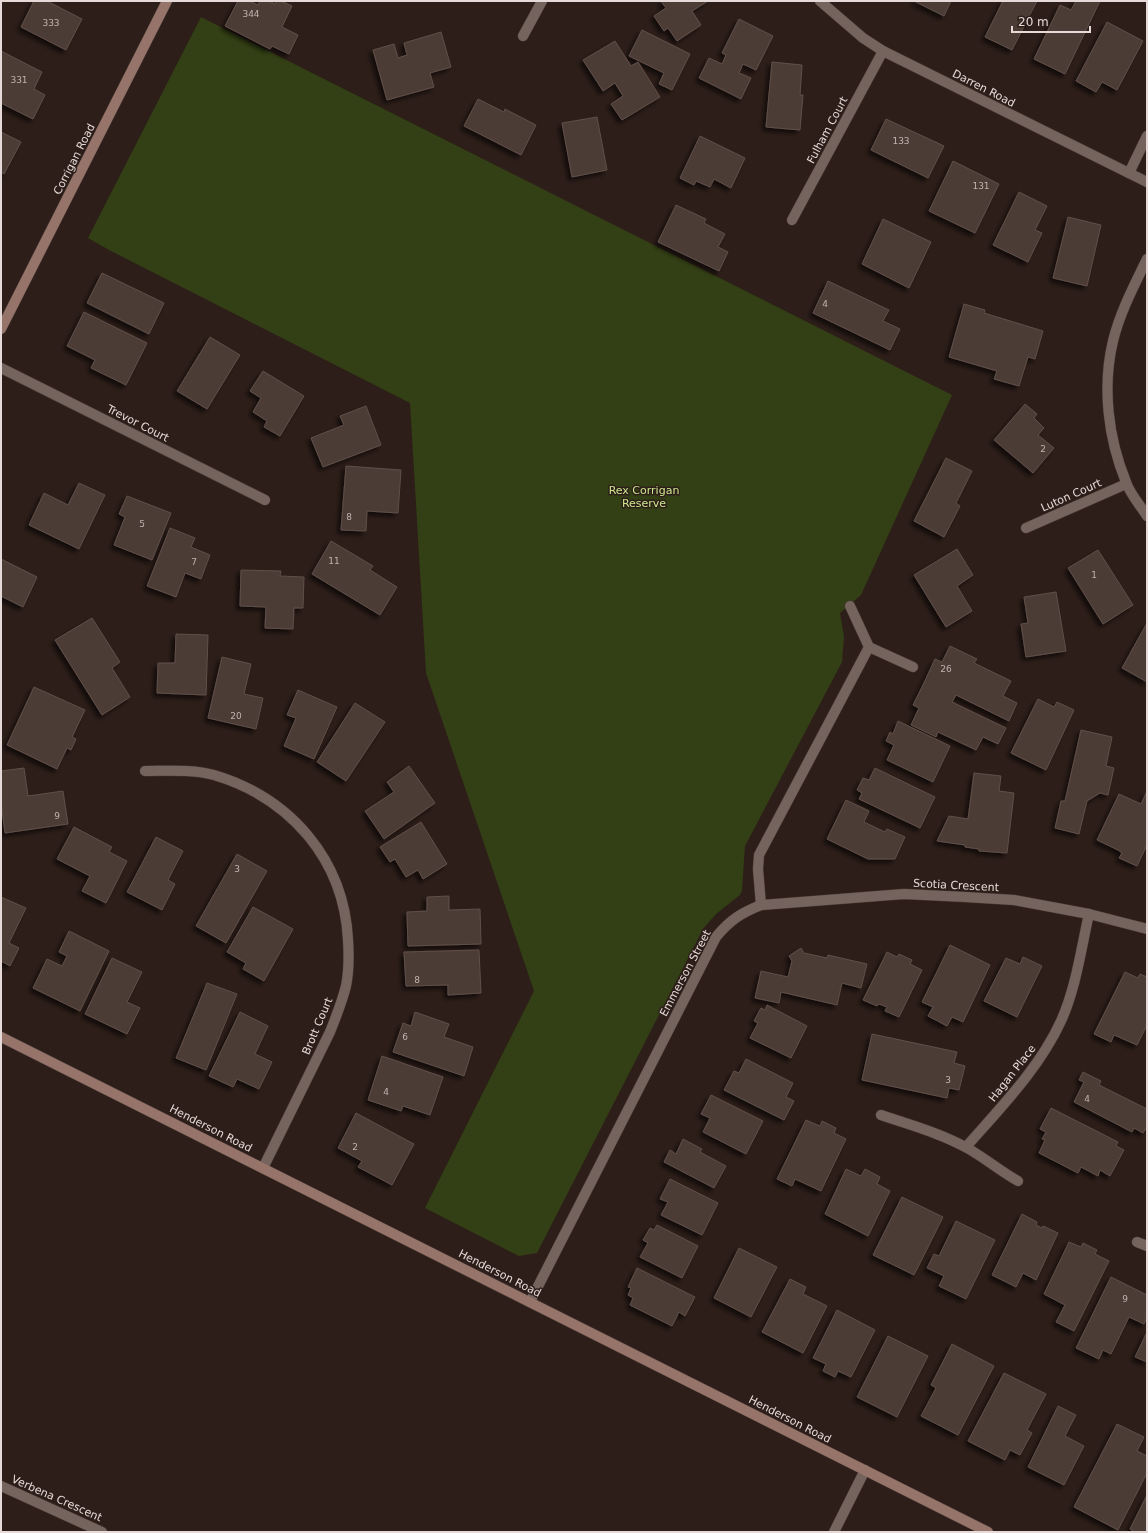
<svg xmlns="http://www.w3.org/2000/svg" width="1148" height="1533" viewBox="0 0 1148 1533" font-family="'DejaVu Sans',sans-serif">
  <defs>
    <filter id="shadow"><feDropShadow dx="-3.5" dy="3.5" stdDeviation="2" flood-color="#0009"/></filter>
  </defs>
  <rect width="100%" height="100%" fill="#2d1e19"/>
  <polygon fill="#333f14" points="201,17 952,395 861,595 840,613 844,637 842,662 745,846 742,890 740,895 716,914 703,929 537,1253 519,1256 425,1208 534,991 426,673 410,403 109,250 88,238"/>
  <g fill="#4c3c36" stroke="#604f49" filter="url(#shadow)">
    <polygon points="34,1 47,1 82,19 66,50 21,27"/>
    <polygon points="238,1 249,1 258,5 260,1 269,1 275,4 276,1 281,1 292,6 282,27 298,35 289,54 272,46 270,49 225,26"/>
    <polygon points="661,1 708,1 692,11 701,25 677,41 668,28 664,31 654,16 666,8"/>
    <polygon points="914,1 951,1 944,16"/>
    <polygon points="1003,1 1037,1 1012,50 985,37"/>
    <polygon points="1076,1 1100,1 1065,74 1034,59 1060,5 1071,10"/>
    <polygon points="739,19 773,36 756,70 743,64 739,73 751,78 741,99 699,78 709,58 722,64 726,55 722,53"/>
    <polygon points="1107,22 1143,41 1117,90 1102,82 1096,92 1076,81"/>
    <polygon points="642,30 690,54 672,90 659,84 664,73 629,56"/>
    <polygon points="441,32 451,67 430,73 434,87 387,100 373,50 394,44 398,58 407,55 404,43"/>
    <polygon points="615,41 631,66 638,62 660,97 622,120 611,104 623,96 615,83 603,91 583,60"/>
    <polygon points="1,51 42,72 34,89 45,95 33,119 1,103"/>
    <polygon points="772,62 802,65 800,95 803,95 800,130 766,127"/>
    <polygon points="478,99 504,112 505,109 536,125 521,155 464,126"/>
    <polygon points="597,117 607,170 572,177 562,123"/>
    <polygon points="886,119 944,146 928,178 871,150"/>
    <polygon points="1,132 21,142 4,174 1,172"/>
    <polygon points="700,136 745,158 731,188 714,179 710,187 696,181 694,185 680,178"/>
    <polygon points="953,161 999,184 975,233 929,211"/>
    <polygon points="1019,192 1047,206 1035,230 1042,233 1028,262 993,245"/>
    <polygon points="676,205 706,219 704,223 725,234 718,247 728,252 719,271 658,242"/>
    <polygon points="1068,217 1101,225 1087,286 1053,278"/>
    <polygon points="883,219 931,242 909,288 862,264"/>
    <polygon points="102,273 164,303 149,334 87,303"/>
    <polygon points="828,281 889,310 883,321 900,329 890,350 813,313"/>
    <polygon points="964,304 985,310 984,313 1043,331 1035,359 1028,357 1019,386 994,379 997,371 949,357"/>
    <polygon points="84,312 147,343 126,385 91,368 95,360 67,346"/>
    <polygon points="210,337 240,355 207,409 177,391"/>
    <polygon points="263,371 304,396 280,436 264,427 267,421 253,412 261,398 250,391"/>
    <polygon points="1025,404 1037,414 1034,418 1044,428 1038,435 1054,448 1033,473 994,440"/>
    <polygon points="366,406 381,445 323,467 311,438 344,425 340,416"/>
    <polygon points="946,458 972,471 956,503 960,506 944,537 914,521"/>
    <polygon points="346,466 401,470 398,513 367,511 366,531 341,530"/>
    <polygon points="79,483 105,495 79,549 29,525 44,493 68,505"/>
    <polygon points="127,496 171,513 152,560 114,545 125,517 119,514"/>
    <polygon points="170,528 195,538 191,547 210,555 201,579 185,573 176,597 147,586"/>
    <polygon points="331,541 373,566 370,570 397,587 380,615 312,574"/>
    <polygon points="957,549 973,575 957,586 972,611 946,627 914,575"/>
    <polygon points="1098,550 1133,605 1103,624 1068,568"/>
    <polygon points="1,559 37,577 23,607 1,596"/>
    <polygon points="241,570 281,571 280,576 304,577 303,608 294,608 293,629 265,628 266,607 240,606"/>
    <polygon points="1056,592 1066,651 1026,657 1021,624 1028,623 1024,597"/>
    <polygon points="92,618 120,662 112,668 130,697 102,715 55,640"/>
    <polygon points="1147,623 1147,682 1122,668"/>
    <polygon points="176,634 208,635 206,695 157,693 158,663 175,663"/>
    <polygon points="950,646 977,659 974,663 1011,681 1003,696 1017,703 1009,721 956,695 952,702 1006,728 998,744 983,737 976,750 938,732 936,737 911,725 919,708 913,705 922,687 935,659 942,662"/>
    <polygon points="222,657 251,664 244,694 263,698 256,729 208,718"/>
    <polygon points="34,687 85,710 72,737 76,739 71,750 67,748 57,769 7,745"/>
    <polygon points="298,690 337,707 314,759 284,746 296,718 287,715"/>
    <polygon points="1038,699 1054,707 1057,702 1074,710 1046,770 1011,753"/>
    <polygon points="355,703 385,722 346,781 317,762"/>
    <polygon points="898,721 950,746 933,782 887,760 894,745 886,741 890,732 893,734"/>
    <polygon points="1081,730 1112,737 1106,766 1114,768 1108,795 1100,793 1087,801 1079,834 1055,828 1061,801 1065,801"/>
    <polygon points="409,766 435,803 384,839 365,811 394,792 387,782"/>
    <polygon points="24,768 28,796 63,791 68,824 5,833 1,802 1,771"/>
    <polygon points="875,768 935,797 920,828 859,799 862,793 857,790 863,778 869,780"/>
    <polygon points="974,773 1001,776 999,791 1014,793 1007,853 979,851 979,849 965,847 965,845 937,841 949,816 968,819"/>
    <polygon points="1147,791 1147,845 1137,866 1119,858 1122,853 1118,850 1097,840 1119,794 1141,804"/>
    <polygon points="846,800 869,811 864,822 885,832 887,829 905,837 895,859 868,859 827,839"/>
    <polygon points="421,822 447,864 423,879 418,870 406,877 395,859 390,862 380,847"/>
    <polygon points="74,827 112,847 109,852 127,861 106,903 82,891 90,876 57,859"/>
    <polygon points="156,837 183,851 168,880 175,884 162,910 127,892"/>
    <polygon points="237,854 267,871 226,943 196,926"/>
    <polygon points="449,896 449,910 480,909 481,944 408,946 407,912 427,911 427,897"/>
    <polygon points="1,897 26,908 9,943 19,948 10,966 1,961"/>
    <polygon points="253,907 293,929 264,981 243,969 246,963 227,952"/>
    <polygon points="69,931 109,951 80,1011 33,988 47,959 62,966 67,956 59,952"/>
    <polygon points="950,945 990,965 963,1022 952,1017 947,1026 928,1016 933,1007 922,1002"/>
    <polygon points="801,948 804,953 827,958 828,955 867,964 861,988 842,983 837,1005 781,992 779,1003 755,998 761,971 788,977 792,961 789,956"/>
    <polygon points="479,950 481,993 448,995 448,985 406,986 404,952"/>
    <polygon points="887,952 897,957 899,954 912,960 910,964 922,970 899,1017 885,1011 887,1007 879,1004 877,1006 863,1000"/>
    <polygon points="1023,957 1042,966 1017,1017 984,1001 1006,958 1020,964"/>
    <polygon points="112,958 142,972 127,1002 140,1008 127,1034 85,1014"/>
    <polygon points="1125,972 1138,978 1140,974 1147,977 1147,1025 1137,1045 1114,1035 1111,1042 1094,1034"/>
    <polygon points="207,983 237,994 206,1070 176,1058"/>
    <polygon points="767,1005 807,1026 791,1058 750,1038 758,1023 754,1021 761,1008 765,1010"/>
    <polygon points="240,1012 268,1026 255,1054 272,1062 259,1089 237,1079 233,1087 209,1076"/>
    <polygon points="415,1012 449,1024 444,1037 473,1047 464,1076 393,1052 403,1023 411,1026"/>
    <polygon points="872,1034 957,1052 954,1063 965,1066 959,1090 949,1088 947,1098 862,1080"/>
    <polygon points="382,1056 443,1077 430,1115 403,1106 401,1111 368,1100"/>
    <polygon points="746,1059 793,1083 786,1097 794,1101 784,1120 724,1090 734,1071 739,1073"/>
    <polygon points="1083,1072 1101,1081 1099,1085 1147,1109 1147,1127 1143,1133 1134,1128 1132,1132 1074,1102 1084,1082 1079,1080"/>
    <polygon points="711,1095 763,1121 746,1154 703,1132 710,1118 701,1114"/>
    <polygon points="1051,1108 1118,1142 1116,1146 1124,1150 1110,1176 1100,1170 1098,1176 1081,1167 1078,1173 1039,1153 1045,1140 1042,1139 1046,1132 1040,1129"/>
    <polygon points="356,1113 414,1144 392,1185 358,1167 362,1161 338,1148"/>
    <polygon points="806,1120 820,1126 822,1121 836,1128 834,1133 846,1139 821,1191 795,1179 792,1186 777,1179"/>
    <polygon points="683,1139 702,1149 700,1152 726,1166 714,1188 664,1162 670,1150 676,1154"/>
    <polygon points="846,1169 861,1176 865,1169 880,1177 877,1184 890,1191 868,1236 825,1214"/>
    <polygon points="670,1179 718,1203 702,1235 661,1215 668,1202 660,1199"/>
    <polygon points="902,1197 943,1217 914,1275 873,1255"/>
    <polygon points="1022,1214 1037,1222 1036,1225 1042,1228 1043,1226 1058,1233 1036,1280 1023,1273 1016,1287 992,1275"/>
    <polygon points="956,1221 995,1240 966,1299 939,1286 944,1276 927,1268 934,1254 939,1256"/>
    <polygon points="657,1225 698,1246 682,1278 640,1257 648,1243 643,1240 650,1228 654,1230"/>
    <polygon points="1069,1242 1081,1247 1083,1243 1097,1250 1095,1254 1109,1261 1074,1331 1056,1322 1065,1305 1044,1294"/>
    <polygon points="739,1248 777,1267 751,1317 714,1298"/>
    <polygon points="637,1268 695,1297 685,1316 679,1312 672,1326 630,1305 633,1298 628,1295 631,1288 628,1287"/>
    <polygon points="1111,1277 1147,1295 1147,1318 1144,1324 1129,1317 1111,1354 1103,1350 1099,1359 1076,1348"/>
    <polygon points="790,1279 806,1287 803,1294 827,1306 803,1353 762,1332"/>
    <polygon points="837,1310 875,1330 851,1377 838,1371 835,1377 823,1371 826,1364 813,1358"/>
    <polygon points="1147,1332 1147,1362 1135,1357"/>
    <polygon points="888,1336 928,1356 897,1417 857,1397"/>
    <polygon points="952,1344 994,1366 958,1435 921,1416 936,1388 931,1385"/>
    <polygon points="1004,1373 1046,1394 1027,1430 1032,1433 1020,1455 1010,1450 1005,1460 968,1441"/>
    <polygon points="1058,1406 1076,1415 1065,1436 1084,1446 1064,1485 1028,1467"/>
    <polygon points="1117,1424 1144,1437 1137,1451 1147,1456 1147,1473 1118,1530 1074,1507"/>
    <polygon points="1147,1495 1147,1532 1135,1532 1130,1529"/>
  </g>
  <g fill="none" stroke-linecap="round" stroke-linejoin="round">
    <defs>
      <g id="street">
        <polyline points="820,1 863,38 883,51 1147,182"/>
        <polyline points="523,36 542,1"/>
        <polyline points="1129,173 1147,136"/>
        <polyline points="792,220 883,51"/>
        <path d="M1147 259C1134 286 1120 312 1113 341 1102 387 1108 438 1126 482 1130 494 1140 505 1147 516"/>
        <polyline points="1,368 265,500"/>
        <polyline points="1026,528 1126,484"/>
        <polyline points="869,647 913,667"/>
        <path d="M145 771C167 771 192 769 214 775 291 798 344 860 348 940 349 955 349 971 346 986 342 1002 336 1017 330 1032L263 1168"/>
        <polyline points="761,905 758,869 759,855 869,647 850,606"/>
        <path d="M881 1115C910 1125 940 1133 967 1148 985 1158 1000 1171 1018 1181"/>
        <path d="M966 1147C1000 1108 1039 1069 1061 1021 1076 988 1081 949 1089 914"/>
        <polyline points="1137,1242 1147,1246"/>
        <path d="M530 1302 716 937C730 920 741 913 761 905L904 894 965 897 1014 900 1089 914 1147 929"/>
        <polyline points="1,1486 102,1532"/>
        <polyline points="834,1532 865,1470"/>
      </g>
      <g id="secondary">
        <polyline points="1,329 167,1"/>
        <polyline points="1,1037 988,1532"/>
      </g>
    </defs>
    <use href="#street" stroke="#473a37" stroke-width="11"/>
    <use href="#secondary" stroke="#473a37" stroke-width="11"/>
    <use href="#street" stroke="#75645d" stroke-width="10"/>
    <use href="#secondary" stroke="#97746a" stroke-width="10"/>
  </g>
  <g text-anchor="middle" stroke-width="3" stroke-linejoin="round" paint-order="stroke">
    <g font-size="9" fill="#bfb2af">
      <text x="251" y="17">344</text>
      <text x="51" y="26">333</text>
      <text x="19" y="83">331</text>
      <text x="901" y="144">133</text>
      <text x="981" y="189">131</text>
      <text x="825" y="307">4</text>
      <text x="1043" y="452">2</text>
      <text x="349" y="520">8</text>
      <text x="142" y="527">5</text>
      <text x="334" y="564">11</text>
      <text x="194" y="565">7</text>
      <text x="1094" y="578">1</text>
      <text x="946" y="672">26</text>
      <text x="236" y="719">20</text>
      <text x="57" y="819">9</text>
      <text x="237" y="872">3</text>
      <text x="417" y="983">8</text>
      <text x="405" y="1040">6</text>
      <text x="948" y="1083">3</text>
      <text x="386" y="1095">4</text>
      <text x="1087" y="1102">4</text>
      <text x="355" y="1150">2</text>
      <text x="1125" y="1302">9</text>
    </g>
    <g font-size="11" fill="#e5dad7" stroke="#2d1e19">
      <text transform="translate(984 88) rotate(27)" y="4">Darren Road</text>
      <text transform="translate(827 130) rotate(-62)" y="4">Fulham Court</text>
      <text transform="translate(74 159) rotate(-63)" y="4">Corrigan Road</text>
      <text transform="translate(138 423) rotate(27)" y="4">Trevor Court</text>
      <text transform="translate(1071 495) rotate(-24)" y="4">Luton Court</text>
      <text transform="translate(956 885) rotate(3)" y="4">Scotia Crescent</text>
      <text transform="translate(685 973) rotate(-62)" y="4">Emmerson Street</text>
      <text transform="translate(317 1026) rotate(-67)" y="4">Brott Court</text>
      <text transform="translate(1012 1073) rotate(-52)" y="4">Hagan Place</text>
      <text transform="translate(211 1128) rotate(27)" y="4">Henderson Road</text>
      <text transform="translate(500 1273) rotate(27)" y="4">Henderson Road</text>
      <text transform="translate(790 1419) rotate(27)" y="4">Henderson Road</text>
      <text transform="translate(57 1498) rotate(24)" y="4">Verbena Crescent</text>
    </g>
    <g font-size="11" fill="#cae68e" stroke="#2d1e19">
      <text x="644" y="494">Rex Corrigan<tspan x="644" dy="13">Reserve</tspan></text>
    </g>
  </g>
  <rect width="1148" height="1533" fill="none" stroke="#e5dad7" stroke-width="4"/>
  <path d="M1012 26v6h78v-6" fill="none" stroke="#e5dad7" stroke-width="2"/>
  <text x="1018" y="26" font-size="12" fill="#e5dad7" stroke="#2d1e19" stroke-width="3" paint-order="stroke">20 m</text>
</svg>
